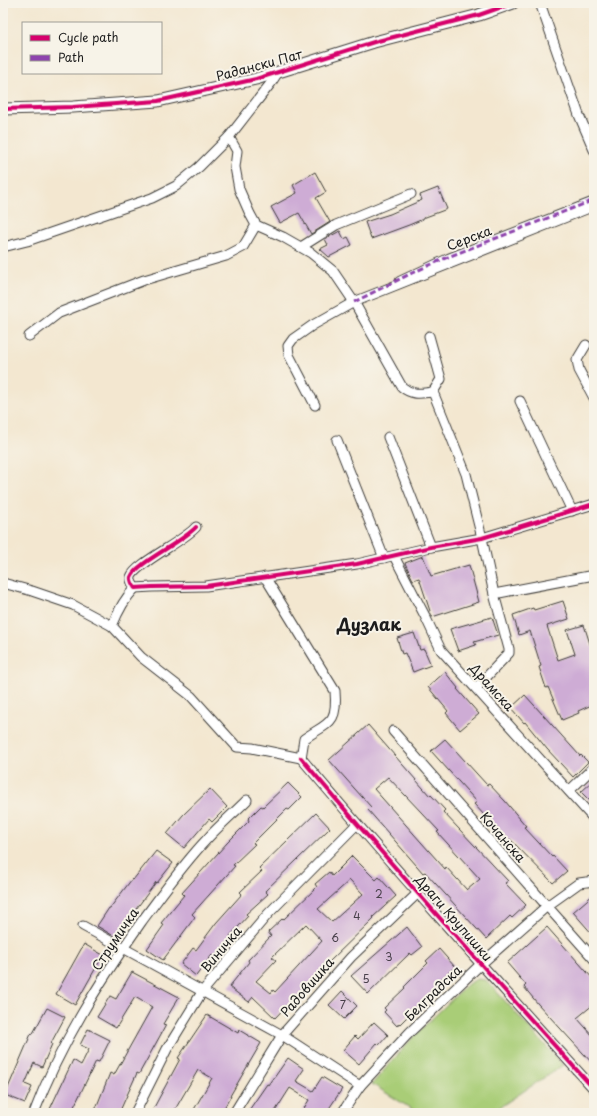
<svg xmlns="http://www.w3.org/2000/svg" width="597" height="1116" viewBox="0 0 597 1116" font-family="'Playpen Sans',sans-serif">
  <rect width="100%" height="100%" fill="#f7f3e8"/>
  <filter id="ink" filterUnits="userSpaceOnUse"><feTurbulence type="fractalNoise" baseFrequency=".025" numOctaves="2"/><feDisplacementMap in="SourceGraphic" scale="8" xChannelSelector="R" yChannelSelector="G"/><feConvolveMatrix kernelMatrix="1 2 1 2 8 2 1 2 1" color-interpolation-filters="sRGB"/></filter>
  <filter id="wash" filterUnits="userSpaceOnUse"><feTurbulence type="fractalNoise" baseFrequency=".012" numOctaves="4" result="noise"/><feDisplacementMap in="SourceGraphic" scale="16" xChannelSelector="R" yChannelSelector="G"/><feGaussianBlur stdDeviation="0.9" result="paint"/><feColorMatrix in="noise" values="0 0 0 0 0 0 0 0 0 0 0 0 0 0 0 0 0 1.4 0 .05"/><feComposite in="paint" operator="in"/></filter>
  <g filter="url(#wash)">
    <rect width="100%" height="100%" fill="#f3e7d0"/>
    <polygon fill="#a9cd77" stroke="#62744a" points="477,979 486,980 563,1065 491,1113 418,1113 372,1084 414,1036 468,984"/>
    <g id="blocks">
      <g fill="#ceacd5" fill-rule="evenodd">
        <polygon points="315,172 326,192 316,198 330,222 311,234 299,213 280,223 271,207 297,193 293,185"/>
        <polygon points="438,188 447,209 423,218 423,219 409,225 371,239 365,222 390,214 422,200 420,195"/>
        <polygon points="340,231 344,239 348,237 352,245 329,257 320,249 328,245 325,239"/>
        <polygon points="423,556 431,576 469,565 479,602 432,617 419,578 413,580 405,563"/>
        <polygon points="563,601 569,619 547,626 558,660 575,654 567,630 584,625 591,647 594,646 594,704 578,711 579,713 562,720 548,687 546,688 539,667 541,666 530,631 519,635 513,615 533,608 534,610"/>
        <polygon points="492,617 498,635 474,642 476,645 458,651 450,629"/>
        <polygon points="414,633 420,650 424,649 431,665 413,672 405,653 402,654 397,638"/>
        <polygon points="445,672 458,688 457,689 479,714 460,730 446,713 448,711 428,687"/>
        <polygon points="525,695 580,756 581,755 588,762 573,777 547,749 525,722 524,723 511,708"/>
        <path d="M368 725 430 796 431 795 445 810 443 812 508 881 505 883 526 905 512 918 510 916 486 939 425 872 423 873 410 858 368 810 371 807 329 760ZM388 777 439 831 437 832 480 879 467 890 446 867 445 869 374 789Z"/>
        <polygon points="445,739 487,785 489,784 505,801 526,826 524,827 552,857 553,856 567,871 553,883 510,839 508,841 474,804 477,802 431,751"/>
        <polygon points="594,780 594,805 581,792"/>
        <polygon points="288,783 302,797 289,810 287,809 253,843 255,844 233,865 235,866 192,914 195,917 163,960 147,949 164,925 161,923 184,895 182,893 227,843 249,821 248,819 261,806 263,807"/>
        <polygon points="210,789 227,807 212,822 209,819 184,848 167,834 183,815"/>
        <polygon points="316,813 330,828 265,891 268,894 246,914 248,916 230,936 231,937 216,958 212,955 196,976 181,964 193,948 196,950 216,923 242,894 240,892 262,871 259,868"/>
        <polygon points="156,851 173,863 157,883 156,882 128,920 129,920 117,938 97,926 109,908 110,908 132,879 133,880"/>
        <path d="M352 856 376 880 379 877 396 896 373 917 374 918 329 962 296 999 294 998 275 1018 253 997 249 1002 229 987 249 962 248 960 271 936 268 932 282 919 283 920 317 887 315 884 329 872 332 876ZM350 880 363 894 332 922 318 909ZM306 924 322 941 275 992 273 990 271 993 256 981 276 960 272 957Z"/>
        <polygon points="594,894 594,936 573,912"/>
        <polygon points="407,927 422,947 412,955 410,953 368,994 351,976"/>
        <polygon points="547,927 594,980 594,1004 577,1018 594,1037 594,1065 538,1004 524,987 526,985 507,963"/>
        <polygon points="84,944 103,955 75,1005 56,994"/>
        <polygon points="439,949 455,967 435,985 437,987 400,1024 399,1023 397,1026 384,1012 386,1010 384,1008 405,988 404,987 428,963 426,961"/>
        <polygon points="132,972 179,997 163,1024 166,1025 139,1074 137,1073 119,1113 94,1113 110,1073 114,1075 152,1007 135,997 116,1028 97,1017 110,996 116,999"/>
        <polygon points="342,991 357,1006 344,1019 329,1005"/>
        <polygon points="47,1008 65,1017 51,1043 52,1044 42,1067 34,1063 25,1084 32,1087 25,1103 5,1095 31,1034 32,1035"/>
        <polygon points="207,1015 238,1033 239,1030 261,1043 230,1096 231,1096 221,1113 192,1113 212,1078 198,1070 173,1113 151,1113 180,1059 178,1058"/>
        <polygon points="374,1022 388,1035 379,1045 377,1043 359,1064 343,1050 355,1036 358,1039"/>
        <polygon points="88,1029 110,1040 99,1062 96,1061 71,1113 59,1113 50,1109 73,1060 81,1065 89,1049 80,1045"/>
        <polygon points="288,1058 304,1069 296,1081 313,1091 322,1077 342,1089 326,1113 301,1113 309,1100 290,1088 274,1113 247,1113 267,1084 269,1085"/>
      </g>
    </g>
  </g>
  <g filter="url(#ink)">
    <use href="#blocks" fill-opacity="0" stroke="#3c3a37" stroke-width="1"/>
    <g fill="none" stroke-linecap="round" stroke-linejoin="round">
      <defs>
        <polyline id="pedestrian" points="399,280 448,257 594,200"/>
        <g id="minor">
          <polyline points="540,3 579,115 594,150"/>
          <path d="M256 225 283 237 311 253 333 271 354 302 402 387C413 396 421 393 433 392"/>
          <polyline points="3,247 27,241 152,198 176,186 199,167 229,137 271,83 278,72"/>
          <polyline points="301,247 336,225 411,194"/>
          <polyline points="29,336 59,313 144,280 226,256 243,247 256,225 250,214 239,189 235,167 237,151 229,137"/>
          <polyline points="429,336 441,379 433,392 466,474 482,538 494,594 509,649 509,653 476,688"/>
          <polyline points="586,345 577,360 579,370 594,398"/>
          <polyline points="520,401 572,511"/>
          <polyline points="315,405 289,355 288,346 293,339 313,325 354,302 594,206"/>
          <polyline points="388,437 431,547"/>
          <polyline points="337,440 384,558"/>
          <path d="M196 527C184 541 135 564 131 577 130 581 133 585 135 588L152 587 206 586 357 564 431 547 482 538 594 504"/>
          <polyline points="394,556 425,616 441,650 594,819"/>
          <path d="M265 577 335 691C338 725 328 722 304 739L301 758"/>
          <polyline points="3,583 32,591 73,605 112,626 141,657 191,696 237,747 252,748 301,758"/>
          <polyline points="494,594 594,575"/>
          <path d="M112 626C118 611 124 599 135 588"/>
          <polyline points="393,731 547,906 594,959"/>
          <path d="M301 758C396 871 495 980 594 1089"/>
          <polyline points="569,791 594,767"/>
          <polyline points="83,926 282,1035 360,1086"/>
          <path d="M34 1113C60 1044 100 981 142 921 163 893 183 864 208 838 220 825 234 813 247 800"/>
          <polyline points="135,1113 167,1049 202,992 268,914 357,824"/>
          <polyline points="234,1113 282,1035 351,957 418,893"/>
          <polyline points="342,1113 360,1086 410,1032 481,964 547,906 579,883 594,881"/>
        </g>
        <polyline id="tertiary" points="3,109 73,107 158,101 256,79 374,42 479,15 513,3"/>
      </defs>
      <use href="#pedestrian" stroke="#3c3a37" stroke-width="8"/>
      <use href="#minor" stroke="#3c3a37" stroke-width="11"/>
      <use href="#tertiary" stroke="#3c3a37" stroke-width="13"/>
      <use href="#pedestrian" stroke="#fff" stroke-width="6"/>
      <use href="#minor" stroke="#fff" stroke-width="9"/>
      <use href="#tertiary" stroke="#fff" stroke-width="11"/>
      <polyline stroke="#8e44ad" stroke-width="3" stroke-dasharray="6 3" stroke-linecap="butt" points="354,302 412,273 448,257 594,200"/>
      <defs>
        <g id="cycleway">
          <polyline points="3,109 73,107 158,101 256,79 374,42 479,15 513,3"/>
          <path d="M196 527C184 541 135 564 131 577 130 581 133 585 135 588L152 587 206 586 357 564 431 547 482 538 594 504"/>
          <path d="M301 758C396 871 495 980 594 1089"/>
        </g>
      </defs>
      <use href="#cycleway" stroke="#f7f3e8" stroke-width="6"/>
      <use href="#cycleway" stroke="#d6006c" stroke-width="4"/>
    </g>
  </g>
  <g text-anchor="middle" stroke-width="4" stroke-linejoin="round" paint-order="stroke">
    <g font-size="11" fill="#48404a">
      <text x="379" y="898">2</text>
      <text x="357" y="920">4</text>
      <text x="335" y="942">6</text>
      <text x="389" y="961">3</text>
      <text x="366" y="983">5</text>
      <text x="343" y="1009">7</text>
    </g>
    <g font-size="13" fill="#1c1c1c" stroke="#f7f3e8">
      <text transform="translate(259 65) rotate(-15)" y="5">Радански Пат</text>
      <text transform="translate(469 238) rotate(-21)" y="5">Серска</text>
      <text transform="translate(492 687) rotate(48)" y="5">Драмска</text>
      <text transform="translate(503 837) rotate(49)" y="5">Кочанска</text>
      <text transform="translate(454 918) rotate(49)" y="5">Драги Крупишки</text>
      <text transform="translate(115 939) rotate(-56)" y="5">Струмичка</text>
      <text transform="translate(221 949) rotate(-50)" y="5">Виничка</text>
      <text transform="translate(307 987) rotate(-49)" y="5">Радовишка</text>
      <text transform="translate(433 993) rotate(-44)" y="5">Белградска</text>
    </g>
    <g font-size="17" font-weight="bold" fill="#1c1c1c" stroke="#f7f3e8">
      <text x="369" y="631">Дузлак</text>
    </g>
  </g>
  <rect width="597" height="1116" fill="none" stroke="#f7f3e8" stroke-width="16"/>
  <rect x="22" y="22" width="140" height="52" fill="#f7f3e8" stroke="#9f9d96"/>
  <rect x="30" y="35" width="20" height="6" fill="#d6006c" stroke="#9f9d96"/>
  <text x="58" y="42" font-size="12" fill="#1c1c1c">Cycle path</text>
  <rect x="30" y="55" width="20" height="6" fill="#8e44ad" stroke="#9f9d96"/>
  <text x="58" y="62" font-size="12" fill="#1c1c1c">Path</text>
</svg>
